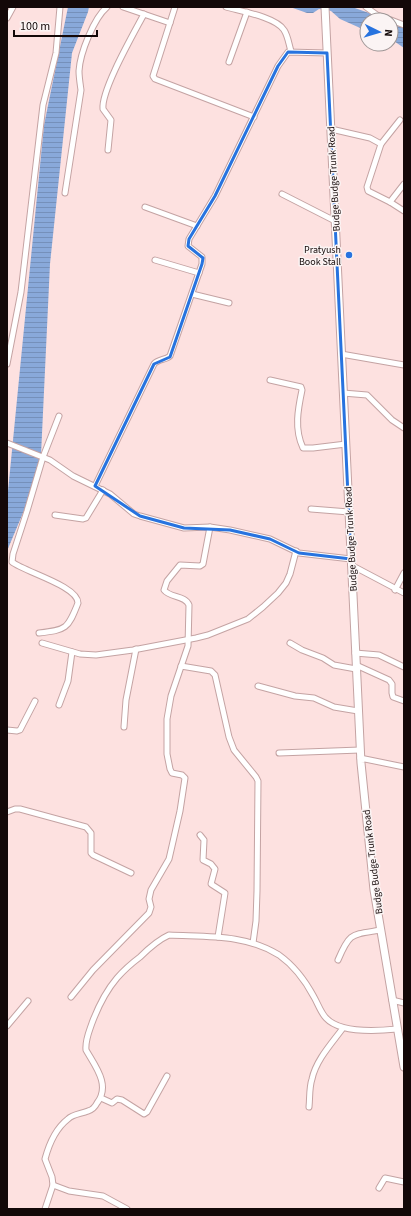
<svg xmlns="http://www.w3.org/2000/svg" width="411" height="1216" viewBox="0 0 411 1216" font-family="'Source Sans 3',sans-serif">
  <defs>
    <pattern id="water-rules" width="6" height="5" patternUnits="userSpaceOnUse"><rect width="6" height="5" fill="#89a9da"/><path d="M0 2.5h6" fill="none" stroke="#7590ba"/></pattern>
  </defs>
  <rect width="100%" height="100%" fill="#fde1e0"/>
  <g fill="url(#water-rules)">
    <polygon points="68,7 89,7 88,12 72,53 50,264 41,455 28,501 7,551 7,493 8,491 44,125"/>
    <polygon points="290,7 352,7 389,20 367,20 367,31 340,19 331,11 319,9 313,13 307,13"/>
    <polygon points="391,21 404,25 404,48 391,39"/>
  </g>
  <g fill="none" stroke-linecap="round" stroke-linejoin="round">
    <defs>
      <g id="street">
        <polyline points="123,7 170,23"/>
        <polyline points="175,7 153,76 155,79 254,117"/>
        <path d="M226 7C240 11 276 17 284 30 288 36 289 45 291 51"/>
        <polyline points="366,7 377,15 390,20"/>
        <polyline points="7,18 13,7"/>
        <polyline points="391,20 404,25"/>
        <polyline points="229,62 247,12"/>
        <polyline points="400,120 381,144 367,187 368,191 390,202 404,211"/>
        <polyline points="331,129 370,138 381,144"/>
        <path d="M108 150 111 120 103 109C101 90 134 33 144 14"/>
        <path d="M65 193 81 90C80 83 79 77 79 71 80 53 94 18 107 7"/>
        <polyline points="282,194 335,221"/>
        <polyline points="390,202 404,184"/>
        <polyline points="145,207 197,226"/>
        <polyline points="155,260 199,273"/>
        <polyline points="192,294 229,303"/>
        <polyline points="341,354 404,365"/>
        <polyline points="7,364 21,292 43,105 56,53 60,7"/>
        <path d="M270 380 301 387 302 390C298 409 294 429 303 448H313L346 444"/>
        <polyline points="343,393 367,395 392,420 404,428"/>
        <polyline points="7,443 50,460 73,476 110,494 134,514 140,516 184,528 210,527 230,530 270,539 299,553 351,559"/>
        <path d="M95 486 154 364C158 359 166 360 170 356L202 264V257L188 246 189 239 215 196 278 66 288 52 327 53"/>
        <polyline points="311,509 349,512"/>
        <polyline points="55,515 83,519 86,518 103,490"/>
        <polyline points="351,565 404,593"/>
        <polyline points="395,590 404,573"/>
        <path d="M39 633C66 630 68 629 78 603 78 586 25 572 12 562L13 554 27 511 43 457 59 416"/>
        <polyline points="42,643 80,654 96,655 133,650 196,638 208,635 248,619 263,607 278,593 286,583 290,574 296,551"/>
        <polyline points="290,643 302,650 323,658 334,665 356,669"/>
        <polyline points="355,653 379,655 404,667"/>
        <polyline points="356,665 389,680 392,684 392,693 393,697 404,701"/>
        <polyline points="181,666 211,671 215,675 229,737 234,750 256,777 258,781 257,891 256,921 253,943"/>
        <polyline points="258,686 295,696 314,698 334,707 358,711"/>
        <polyline points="59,705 68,681 72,652"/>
        <polyline points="124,727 126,700 136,649"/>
        <polyline points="7,730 17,731 20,730 35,701"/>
        <polyline points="279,753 360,750"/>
        <polyline points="360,758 404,767"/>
        <polyline points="7,812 15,809 20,809 86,827 91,833 91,853 93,855 131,873"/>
        <polyline points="200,835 204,840 203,860 211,864 215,869 211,884 225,893 218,937"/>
        <path d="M338 960C350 932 351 935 381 930"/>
        <path d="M71 997 93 970 149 913 151 907 149 899 151 890 169 859 180 811 185 778 182 775 172 773 170 769 167 754V719L171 696 188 646 189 605C185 595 170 598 164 590L167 581 180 565 200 566 203 564 210 527"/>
        <polyline points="392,1000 404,1003"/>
        <polyline points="7,1026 28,1001"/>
        <polyline points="101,1098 112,1103 117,1099 122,1100 144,1114 147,1112 167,1076"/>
        <path d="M309 1107C310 1098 309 1088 312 1079 316 1060 332 1043 343 1028"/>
        <polyline points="53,1185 69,1191 103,1196 127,1209"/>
        <polyline points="379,1188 385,1178 404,1182"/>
        <path d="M45 1209 53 1185 52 1177 45 1159C49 1144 55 1129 68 1119 73 1114 81 1114 88 1111 92 1110 95 1107 97 1103 111 1085 95 1066 86 1050 85 1040 89 1032 92 1023 98 1007 106 991 117 978 124 970 132 963 140 957 149 948 158 940 169 935 208 937 245 934 279 955 293 965 306 982 314 997 318 1004 321 1013 326 1018 341 1034 378 1031 397 1029"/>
      </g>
      <polyline id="secondary" points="325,7 361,763 374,890 404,1067"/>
    </defs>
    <use href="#street" stroke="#c4a3a3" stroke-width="7"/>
    <use href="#secondary" stroke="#c4a3a3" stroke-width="9"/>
    <use href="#street" stroke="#fff" stroke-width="5"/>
    <use href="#secondary" stroke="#fff" stroke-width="7"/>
  </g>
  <path fill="none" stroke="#2773df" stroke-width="3" stroke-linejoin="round" d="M288 52 327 53 351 559 299 553 270 539 230 530 184 528 140 516 95 486 154 364 170 357 202 264 203 258 188 246 189 239 215 196 278 66Z"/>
  <circle fill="#2773df" stroke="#fbf4f4" stroke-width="1.5" cx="349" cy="255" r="4"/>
  <g text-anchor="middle" stroke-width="3" stroke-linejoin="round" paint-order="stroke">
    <g font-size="10" fill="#130808" stroke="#fbf4f4">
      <text transform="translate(333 179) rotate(-93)" y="4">Budge Budge Trunk Road</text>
      <text transform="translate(350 539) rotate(-93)" y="4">Budge Budge Trunk Road</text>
      <text transform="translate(372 862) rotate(-97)" y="4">Budge Budge Trunk Road</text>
    </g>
    <g font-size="10" fill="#130808" stroke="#fbf4f4" text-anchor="end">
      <text x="341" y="253">Pratyush<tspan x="341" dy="12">Book Stall</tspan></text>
    </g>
  </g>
  <rect width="411" height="1216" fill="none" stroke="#130808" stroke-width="16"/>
  <g transform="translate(379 32) rotate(95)"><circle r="19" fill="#fbf4f4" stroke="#9e9696"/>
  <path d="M0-3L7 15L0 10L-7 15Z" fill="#2773df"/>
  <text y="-6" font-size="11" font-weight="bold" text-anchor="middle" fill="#130808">N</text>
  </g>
  <path d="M14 30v6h83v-6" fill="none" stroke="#130808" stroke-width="2"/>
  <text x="20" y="30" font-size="12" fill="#130808" stroke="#fbf4f4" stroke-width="3" paint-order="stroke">100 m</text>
</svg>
